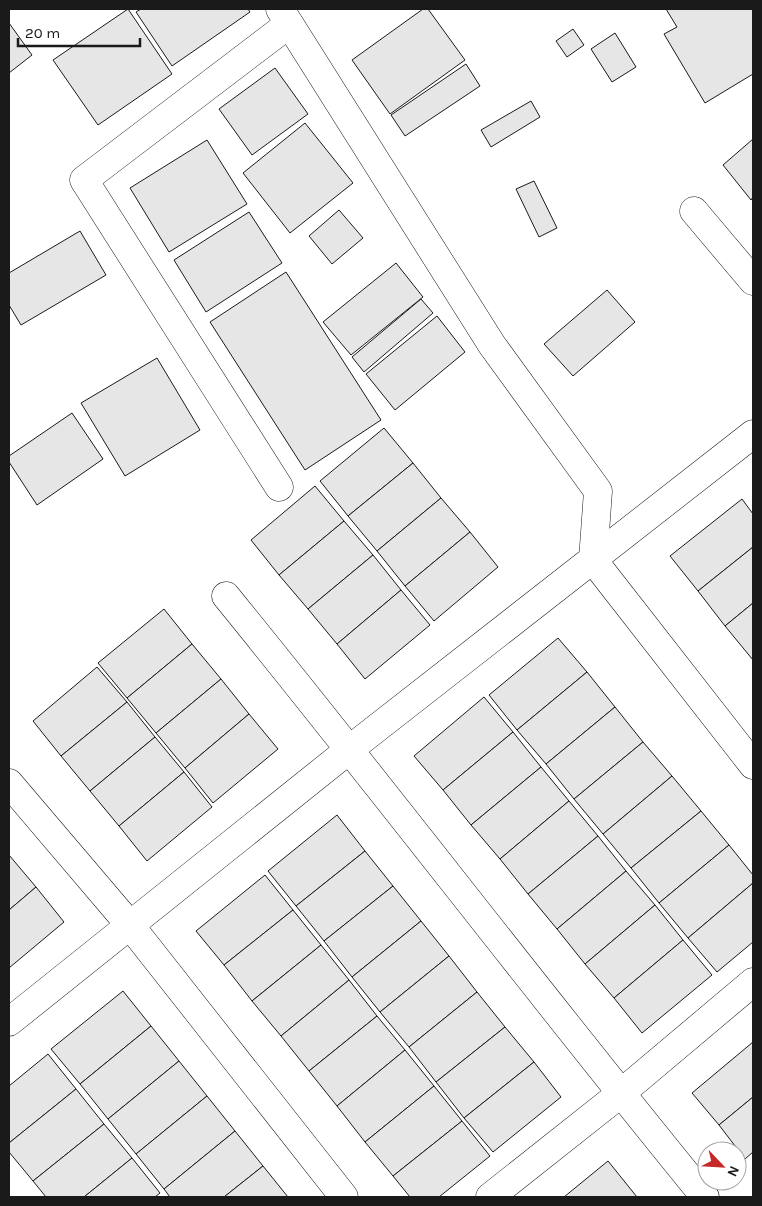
<svg xmlns="http://www.w3.org/2000/svg" width="762" height="1206" viewBox="0 0 762 1206" font-family="Karla,sans-serif">
  <rect width="100%" height="100%" fill="#fff"/>
  <g fill="#e6e6e6" stroke="#1a1a1a">
    <polygon points="128,9 172,74 98,125 53,60"/>
    <polygon points="141,9 248,9 250,12 172,66 136,12"/>
    <polygon points="423,9 428,9 465,60 390,114 352,60"/>
    <polygon points="666,9 753,9 753,74 705,103 664,34 677,27"/>
    <polygon points="9,23 32,55 9,73"/>
    <polygon points="573,29 584,45 567,57 556,41"/>
    <polygon points="615,33 636,67 612,82 591,49"/>
    <polygon points="466,64 480,86 405,136 391,115"/>
    <polygon points="275,68 308,114 252,155 219,109"/>
    <polygon points="531,101 540,117 491,147 481,130"/>
    <polygon points="305,123 353,183 290,233 243,173"/>
    <polygon points="753,139 753,197 751,200 723,165"/>
    <polygon points="207,140 247,204 169,252 130,188"/>
    <polygon points="534,181 557,228 539,237 516,189"/>
    <polygon points="339,210 363,238 332,264 309,236"/>
    <polygon points="249,212 282,263 206,312 174,260"/>
    <polygon points="80,231 106,275 21,325 9,305 9,273"/>
    <polygon points="396,263 423,297 351,355 323,322"/>
    <polygon points="286,272 381,420 305,470 210,322"/>
    <polygon points="607,290 635,322 573,376 544,344"/>
    <polygon points="421,299 433,313 364,372 352,357"/>
    <polygon points="437,316 465,352 395,410 366,374"/>
    <polygon points="157,358 200,430 125,476 81,403"/>
    <polygon points="72,413 103,459 37,505 9,462 9,456"/>
    <polygon points="384,428 413,463 348,516 320,481"/>
    <polygon points="413,463 441,498 377,551 348,516"/>
    <polygon points="315,486 344,521 279,575 251,540"/>
    <polygon points="441,498 470,532 405,586 377,551"/>
    <polygon points="742,499 753,514 753,547 698,591 670,556"/>
    <polygon points="344,521 373,555 308,609 279,575"/>
    <polygon points="470,532 498,567 434,621 405,586"/>
    <polygon points="753,547 753,603 725,626 698,591"/>
    <polygon points="373,555 401,590 337,644 308,609"/>
    <polygon points="401,590 430,625 365,679 337,644"/>
    <polygon points="753,603 753,660 725,626"/>
    <polygon points="164,609 192,644 127,698 98,663"/>
    <polygon points="558,638 587,672 517,730 489,695"/>
    <polygon points="192,644 221,679 156,733 127,698"/>
    <polygon points="97,667 127,702 61,756 33,721"/>
    <polygon points="587,672 615,707 546,764 517,730"/>
    <polygon points="221,679 249,714 185,768 156,733"/>
    <polygon points="484,697 513,732 443,790 414,756"/>
    <polygon points="127,702 155,737 90,791 61,756"/>
    <polygon points="615,707 643,742 574,799 546,764"/>
    <polygon points="249,714 278,749 213,803 185,768"/>
    <polygon points="513,732 541,767 471,825 443,790"/>
    <polygon points="155,737 184,772 119,826 90,791"/>
    <polygon points="643,742 672,776 603,834 574,799"/>
    <polygon points="541,767 569,801 500,859 471,825"/>
    <polygon points="184,772 212,807 147,861 119,826"/>
    <polygon points="672,776 701,811 631,868 603,834"/>
    <polygon points="569,801 598,836 528,894 500,859"/>
    <polygon points="701,811 729,845 659,903 631,868"/>
    <polygon points="337,815 365,851 296,906 268,871"/>
    <polygon points="598,836 626,871 557,929 528,894"/>
    <polygon points="729,845 753,875 753,883 688,938 659,903"/>
    <polygon points="365,851 393,886 324,941 296,906"/>
    <polygon points="9,855 36,887 9,910"/>
    <polygon points="626,871 655,905 585,964 557,929"/>
    <polygon points="265,875 293,910 224,965 196,931"/>
    <polygon points="753,883 753,942 717,972 688,938"/>
    <polygon points="393,886 421,921 352,977 324,941"/>
    <polygon points="36,887 64,922 9,968 9,910"/>
    <polygon points="655,905 683,940 614,998 585,964"/>
    <polygon points="293,910 321,945 252,1001 224,965"/>
    <polygon points="421,921 449,956 380,1012 352,977"/>
    <polygon points="683,940 712,975 642,1033 614,998"/>
    <polygon points="321,945 349,980 281,1036 252,1001"/>
    <polygon points="449,956 477,992 409,1047 380,1012"/>
    <polygon points="349,980 377,1016 309,1071 281,1036"/>
    <polygon points="123,991 151,1026 80,1084 51,1049"/>
    <polygon points="477,992 505,1027 436,1082 409,1047"/>
    <polygon points="377,1016 405,1050 337,1106 309,1071"/>
    <polygon points="151,1026 179,1061 108,1119 80,1084"/>
    <polygon points="505,1027 534,1062 464,1118 436,1082"/>
    <polygon points="753,1042 753,1097 719,1125 692,1093"/>
    <polygon points="405,1050 434,1086 365,1142 337,1106"/>
    <polygon points="48,1054 76,1089 9,1143 9,1086"/>
    <polygon points="179,1061 207,1096 136,1154 108,1119"/>
    <polygon points="534,1062 561,1097 493,1152 464,1118"/>
    <polygon points="434,1086 462,1121 393,1176 365,1142"/>
    <polygon points="76,1089 104,1124 33,1181 9,1152 9,1143"/>
    <polygon points="207,1096 235,1131 164,1189 136,1154"/>
    <polygon points="753,1097 753,1152 745,1159 719,1125"/>
    <polygon points="462,1121 490,1156 439,1197 410,1197 393,1176"/>
    <polygon points="104,1124 132,1158 84,1197 46,1197 33,1181"/>
    <polygon points="235,1131 263,1166 224,1197 170,1197 164,1189"/>
    <polygon points="132,1158 160,1193 155,1197 84,1197"/>
    <polygon points="608,1161 637,1197 564,1197"/>
    <polygon points="263,1166 288,1197 224,1197"/>
  </g>
  <g fill="none" stroke-linecap="round" stroke-linejoin="round">
    <defs>
      <g id="minor">
        <polyline points="280,9 492,345 598,491 593,560 753,765"/>
        <polyline points="694,211 753,281"/>
        <polyline points="279,487 84,180 289,24"/>
        <path d="M226 596C388 795 543 999 705 1197"/>
        <polyline points="9,783 129,924 344,1197"/>
        <polyline points="9,1022 350,749 753,434"/>
        <polyline points="490,1197 620,1094 753,982"/>
      </g>
    </defs>
    <use href="#minor" stroke="#1a1a1a" stroke-width="29"/>
    <use href="#minor" stroke="#fff" stroke-width="28"/>
  </g>
  <rect width="762" height="1206" fill="none" stroke="#1a1a1a" stroke-width="20"/>
  <g transform="translate(722 1166) rotate(115)"><circle r="24" fill="#ffffff" stroke="#a3a3a3"/>
  <path d="M0-4L9 19L0 12L-9 19Z" fill="#c62828"/>
  <text y="-8" font-size="14" font-weight="bold" text-anchor="middle" fill="#1a1a1a">N</text>
  </g>
  <path d="M18 38v8h122v-8" fill="none" stroke="#1a1a1a" stroke-width="2.5"/>
  <text x="25" y="38" font-size="15" fill="#1a1a1a" stroke="#ffffff" stroke-width="4" paint-order="stroke">20 m</text>
</svg>
